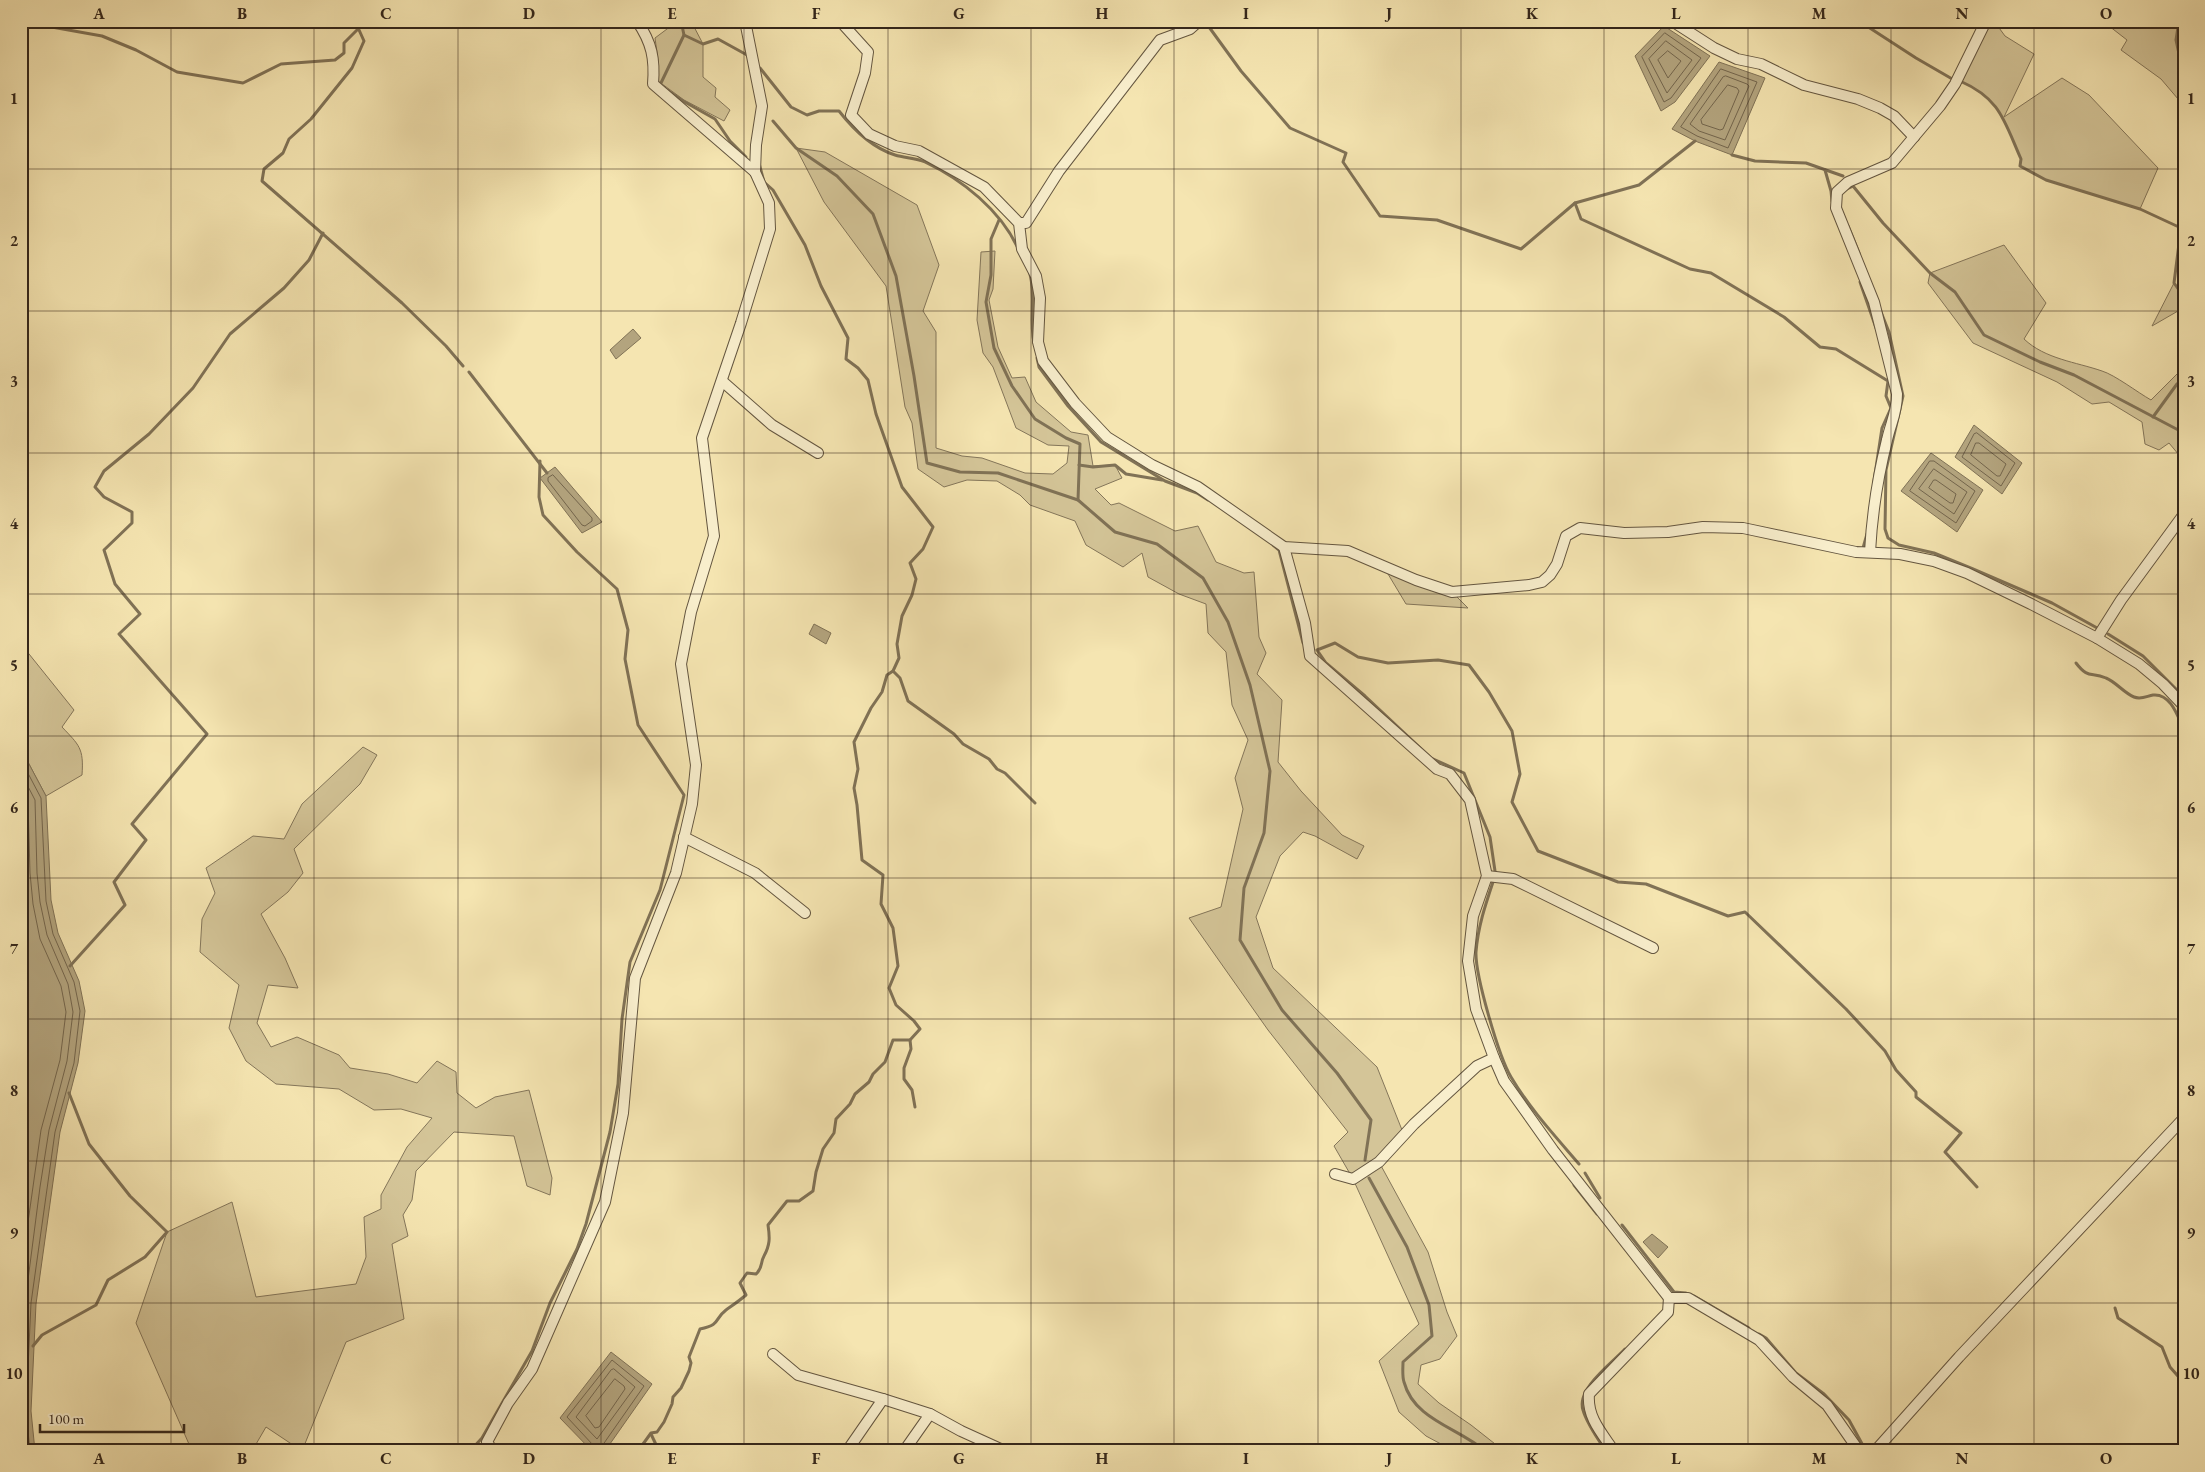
<svg xmlns="http://www.w3.org/2000/svg" width="2205" height="1472" viewBox="0 0 2205 1472" font-family="'EB Garamond',serif">
  <rect width="100%" height="100%" fill="#f5e5b1"/>
  <filter id="stains"><feTurbulence type="fractalNoise" baseFrequency=".004" numOctaves="4"/><feColorMatrix values="0 0 0 0 .2 0 0 0 0 .09 0 0 0 0 .02 0 0 0 .5 -.17"/></filter>
  <radialGradient id="worn" r=".72"><stop offset=".6" stop-color="#630" stop-opacity="0"/><stop offset="1" stop-color="#630" stop-opacity=".3"/></radialGradient>
  <g fill="#d4c598" stroke="#84765a">
    <polygon points="674,21 691,21 703,44 703,77 716,88 715,97 730,110 724,121 684,100 658,81 658,60 655,38 675,23"/>
    <path d="M1986 21H1994L2005 36 2034 54 2004 117 2062 78 2089 95 2158 168 2140 209 2046 180 2020 166 2021 159C2004 121 2001 99 1960 81Z"/>
    <polygon points="2111,21 2179,21 2176,40 2184,77 2184,106 2161,79 2121,50 2127,40 2109,26"/>
    <polygon points="796,148 825,152 917,205 939,265 923,311 936,332 936,448 962,456 982,458 1025,473 1053,474 1067,463 1069,446 1048,445 1016,428 993,367 983,353 977,320 981,252 995,251 993,289 989,300 998,347 1012,378 1025,377 1036,402 1071,432 1088,435 1093,466 1115,465 1122,478 1095,489 1111,505 1119,503 1175,531 1198,526 1216,562 1244,573 1254,572 1259,637 1266,653 1257,674 1282,700 1278,762 1301,791 1342,835 1364,846 1357,859 1315,836 1303,832 1280,856 1256,917 1273,968 1377,1067 1404,1135 1379,1162 1428,1252 1447,1312 1457,1336 1440,1359 1421,1365 1418,1384 1439,1403 1471,1425 1504,1451 1454,1451 1426,1436 1399,1412 1379,1361 1419,1324 1353,1179 1334,1146 1348,1132 1268,1030 1189,918 1221,907 1243,809 1235,778 1248,740 1232,705 1226,652 1208,633 1206,604 1179,594 1148,577 1142,553 1123,567 1086,545 1075,521 1030,505 1020,495 997,481 967,480 944,487 918,469 912,423 905,407 886,286 824,202"/>
    <path d="M2004 245 2046 303 2024 339C2045 359 2076 362 2102 371 2115 375 2137 392 2151 400L2184 367V461L2169 443 2159 450 2145 444 2142 422 2109 402 2092 404 2057 382 1973 343 1928 283 1930 273Z"/>
    <polygon points="2174,283 2184,297 2184,318 2178,311 2152,326"/>
    <polygon points="1382,564 1452,592 1468,608 1406,604"/>
    <path d="M21 644 74 710 62 727C79 745 84 748 82 775L46 796 21 749Z"/>
    <polygon points="363,747 377,755 360,784 294,849 303,873 288,892 261,914 285,958 298,988 268,985 257,1023 271,1047 297,1037 339,1055 350,1068 388,1074 417,1083 437,1061 456,1072 457,1093 476,1108 495,1097 529,1090 552,1178 550,1195 527,1186 514,1136 454,1132 416,1171 412,1200 403,1215 408,1236 392,1244 404,1319 346,1342 302,1451 266,1427 252,1451 192,1451 136,1323 167,1232 232,1202 256,1297 356,1284 366,1257 364,1217 381,1209 381,1195 407,1147 432,1118 401,1109 374,1110 339,1089 276,1084 246,1061 229,1028 239,985 200,952 202,919 215,893 206,868 253,836 284,839 302,804"/>
  </g>
  <g fill="#b3a47e" stroke="#807256">
    <polygon points="1664,26 1710,56 1675,102 1661,111 1635,56"/>
    <polygon points="1719,62 1765,78 1732,155 1695,141 1672,129"/>
    <polygon points="633,329 641,338 616,359 610,350"/>
    <polygon points="1974,425 2022,463 2002,494 1955,457"/>
    <polygon points="1931,453 1983,490 1957,532 1901,491"/>
    <polygon points="555,467 602,522 582,533 540,478"/>
    <polygon points="814,624 831,633 826,644 809,634"/>
    <polygon points="21,749 46,796 51,900 58,933 79,981 85,1011 78,1063 60,1132 36,1304 31,1411 35,1451 21,1451"/>
    <polygon points="1652,1234 1668,1247 1658,1258 1643,1242"/>
    <polygon points="611,1352 652,1384 605,1451 592,1451 560,1418"/>
  </g>
  <g fill="none" stroke-linecap="round" stroke-linejoin="round">
    <g stroke="#73654c" stroke-width="1">
      <polygon points="1665,33 1701,58 1671,98 1664,102 1642,57"/>
      <polygon points="1666,41 1692,60 1667,93 1649,59"/>
      <polygon points="1668,51 1681,61 1668,78 1658,60"/>
      <polygon points="1721,69 1757,82 1728,148 1697,136 1681,127"/>
      <polygon points="1726,76 1747,84 1749,86 1725,140 1699,131 1690,124 1723,77"/>
      <polygon points="1728,85 1737,88 1739,91 1723,129 1720,130 1702,124 1701,120"/>
      <polygon points="1977,433 2015,463 2001,486 1962,457 1974,434"/>
      <polygon points="1976,443 1979,443 2006,464 2000,476 1997,476 1971,455"/>
      <polygon points="1930,461 1934,461 1975,491 1956,523 1910,491"/>
      <polygon points="1934,469 1967,492 1954,514 1919,489"/>
      <polygon points="553,475 592,518 592,521 585,526 582,525 548,481 548,478"/>
      <polygon points="1934,480 1936,480 1956,494 1953,503 1950,503 1929,488"/>
      <polyline points="21,760 41,798 46,901 53,934 74,982 80,1011 74,1063 55,1132 31,1303 26,1411 30,1451"/>
      <polyline points="21,773 35,800 37,873 40,902 47,935 68,984 73,1012 67,1061 49,1130 40,1187 25,1303 21,1366"/>
      <polyline points="21,789 28,802 30,873 33,904 40,939 61,986 66,1012 60,1060 41,1130 21,1272"/>
      <polygon points="614,1369 635,1387 597,1439 576,1417 611,1370"/>
      <polygon points="615,1379 624,1386 625,1389 599,1427 595,1428 586,1416"/>
      <polyline points="595,1451 593,1445 567,1417 612,1360 644,1386 602,1446 601,1451"/>
    </g>
    <g stroke="#807256" stroke-width="3">
      <polyline points="32,21 46,26 102,36 136,50 177,72 243,83 281,64 335,60 344,53 344,43 358,29"/>
      <polyline points="355,21 364,41 352,68 311,119 289,139 283,153 264,169 262,181 402,303 446,346 463,366"/>
      <polyline points="681,21 684,35 660,85 683,101 715,119 730,141 746,157"/>
      <polyline points="1213,21 1209,27 1241,71 1290,128 1346,153 1343,162 1380,216 1437,220 1521,249 1575,203 1639,185 1695,141"/>
      <polyline points="1859,21 1916,58 1954,80"/>
      <polyline points="2179,21 2176,40 2184,77"/>
      <polyline points="684,35 703,44 718,39 747,55"/>
      <path d="M760 68 791 107 807 115 819 111H839C853 129 873 148 895 155 905 158 916 158 925 162 963 180 1000 210 1018 248"/>
      <path d="M1960 81C2001 99 2004 121 2021 159L2020 166 2046 180 2140 209 2181 228"/>
      <polyline points="773,121 796,148 837,176 873,214 896,276 914,376 927,463 960,472 998,473 1078,500 1115,532 1157,544 1203,578 1228,622 1250,685 1270,771 1264,833 1244,888 1240,940 1282,1010 1337,1073 1371,1120 1365,1160"/>
      <polyline points="1732,155 1755,161 1806,163 1843,176"/>
      <polyline points="1825,170 1831,191 1832,201"/>
      <polyline points="1846,189 1853,186 1883,223 1930,273 1955,292 1984,335 2040,362 2074,375 2184,433"/>
      <polyline points="1575,203 1581,219 1690,269 1711,273 1784,317 1820,347 1836,349 1888,381 1886,396 1891,408 1882,428 1874,481"/>
      <polyline points="999,220 991,239 991,275 986,302 994,348 1012,386 1035,419 1066,438 1080,444 1078,500"/>
      <polyline points="2184,220 2181,228 2174,283 2184,297"/>
      <polyline points="1848,226 1859,253"/>
      <path d="M1030 274C1036 297 1029 320 1034 343"/>
      <polyline points="1860,282 1876,328"/>
      <polyline points="1881,312 1889,332 1903,396 1886,470 1885,529 1888,538 1899,545 1934,553 1973,569 2052,603 2099,629"/>
      <polyline points="1037,358 1039,367 1068,406 1101,442 1165,481 1197,493 1208,500"/>
      <polyline points="469,372 547,473"/>
      <polyline points="2153,417 2177,384 2184,379"/>
      <polyline points="1079,465 1093,467 1115,465 1126,474 1162,480"/>
      <polyline points="1273,545 1279,550 1303,643"/>
      <polyline points="1863,548 1867,534"/>
      <polyline points="2108,634 2143,656 2184,697"/>
      <path d="M2076 663C2089 680 2091 671 2106 678 2116 682 2124 693 2134 697 2141 700 2147 696 2153 695 2171 693 2178 717 2184 730"/>
      <polyline points="893,671 900,678 908,701 954,734 963,744 989,759 997,769 1005,773 1035,803"/>
      <polyline points="1495,871 1490,837 1464,773 1431,758 1365,696 1326,663 1317,650 1335,643 1358,657 1388,663 1438,660 1469,665 1489,692 1512,731 1520,774 1512,802 1538,851 1618,882 1646,884 1728,916 1745,912 1846,1009 1885,1051 1896,1070 1916,1092 1916,1097 1961,1133 1945,1152 1977,1187"/>
      <path d="M1493 882C1485 906 1478 927 1476 952 1475 975 1499 1057 1511 1077 1530 1109 1555 1136 1579 1164"/>
      <polyline points="70,966 125,905 114,882 146,840 132,824 207,734 119,634 140,614 115,584 104,550 132,523 132,512 104,497 95,487 104,471 149,434 193,388 230,334 284,288 309,260 323,233"/>
      <polyline points="910,1040 911,1049 904,1068 904,1079 912,1090 915,1107"/>
      <polyline points="1585,1173 1600,1198"/>
      <path d="M1369 1178 1407 1247 1429 1305 1432 1336 1403 1362C1403 1368 1402 1376 1404 1382 1414 1420 1459 1428 1485 1451"/>
      <polyline points="1574,1185 1597,1214"/>
      <polyline points="1622,1225 1674,1292 1686,1293"/>
      <polyline points="1694,1296 1749,1328"/>
      <polyline points="2115,1308 2118,1318 2162,1347 2170,1367 2184,1383"/>
      <polyline points="1759,1334 1766,1338 1796,1373 1824,1394 1849,1420 1866,1451"/>
      <polyline points="33,1346 42,1335 96,1305 108,1280 145,1257 167,1232 130,1196 89,1144 69,1093"/>
      <polyline points="651,1434 659,1451"/>
      <polyline points="470,1451 482,1438 532,1351 550,1303 577,1249 586,1224 610,1132 618,1084 622,1019 630,962 660,890 684,795 638,725 625,659 628,630 617,589 577,552 543,515 539,497 540,461"/>
      <path d="M638 1451 651 1433 657 1432 664 1422 672 1404 673 1397 681 1388 689 1371 691 1363 689 1357 700 1329C722 1324 713 1320 726 1310 733 1305 739 1301 746 1295L740 1283 747 1273 756 1274C763 1268 760 1263 764 1256 770 1245 770 1238 768 1225L787 1201H799L813 1191 816 1172 823 1149 834 1133 836 1119 850 1104 855 1094 869 1082 873 1074 885 1062 893 1040H910L920 1029 914 1021 896 1005 889 988 898 966 893 928 881 904 883 875 862 860 857 805 854 788 858 769 854 742 871 708 882 692 887 675 893 671 899 658 897 644 902 616 912 595 916 579 910 563 923 549 933 527 902 487 876 414 868 380 858 368 846 359 848 338 821 286 805 245 773 190 764 182 759 163"/>
      <path d="M1606 1451C1598 1439 1587 1424 1583 1410 1576 1389 1612 1363 1625 1349"/>
    </g>
    <defs>
      <g id="street">
        <path d="M637 21C652 43 655 59 653 84L755 172"/>
        <polyline points="840,21 868,52 865,73 851,115 869,134 895,146 919,151 984,187 1019,223 1022,249 1036,276 1040,298 1038,342 1043,361 1075,403 1107,437 1152,465 1198,487 1284,547 1348,551 1416,580 1452,592 1529,585 1542,582 1550,575 1557,564 1566,536 1580,528 1624,533 1668,532 1703,527 1743,528 1856,552 1900,554 1934,561 1967,573 2031,604 2097,638 2139,664 2163,684 2184,706"/>
        <polyline points="1672,21 1714,48 1737,59 1761,64 1804,85 1858,99 1880,108 1894,116 1914,137"/>
        <polyline points="1019,223 1026,223 1059,171 1160,40 1190,29 1199,21"/>
        <polyline points="722,381 772,425 818,453"/>
        <polyline points="1284,547 1305,623 1310,656 1437,769 1450,774 1470,800 1487,876 1473,916 1468,961 1476,1009 1494,1058 1504,1081 1553,1150 1669,1298"/>
        <path d="M1870 552C1872 514 1878 476 1887 440 1891 422 1897 413 1897 394L1874 302 1836 208 1837 192 1848 182 1892 163 1940 106 1955 84 1986 21"/>
        <polyline points="2097,638 2121,600 2184,514"/>
        <polyline points="684,837 755,873 805,913"/>
        <polyline points="1487,876 1513,879 1653,948"/>
        <polyline points="1335,1174 1353,1179 1379,1162 1414,1124 1477,1066 1494,1058"/>
        <polyline points="773,1354 798,1375 883,1399 847,1451"/>
        <polyline points="883,1399 930,1414 904,1451"/>
        <polyline points="930,1414 961,1431 1005,1451"/>
        <polyline points="493,1451 487,1442 508,1403 532,1369 605,1202 623,1113 635,978 676,873 692,804 696,765 681,664 691,612 714,536 702,438 741,323 770,229 769,203 755,172 756,145 762,106 745,21"/>
        <path d="M1614 1451C1601 1432 1587 1417 1589 1394L1668 1312 1669 1298H1688L1759 1340 1793 1377 1827 1405 1859 1451"/>
        <polyline points="1875,1451 1959,1357 2184,1118"/>
      </g>
    </defs>
    <use href="#street" stroke="#645640" stroke-width="12"/>
    <use href="#street" stroke="#f8eecc" stroke-width="10"/>
  </g>
  <path fill="none" stroke="#33261b" stroke-width="1" stroke-opacity="0.55" d="M171 21V1451M314 21V1451M458 21V1451M601 21V1451M744 21V1451M888 21V1451M1031 21V1451M1174 21V1451M1318 21V1451M1461 21V1451M1604 21V1451M1748 21V1451M1891 21V1451M2034 21V1451M21 169H2184M21 311H2184M21 453H2184M21 594H2184M21 736H2184M21 878H2184M21 1019H2184M21 1161H2184M21 1303H2184"/>
  <rect width="2205" height="1472" fill="none" stroke="#f5e5b1" stroke-width="55"/>
  <path d="M40 1424v8h144v-8" fill="none" stroke="#33261b" stroke-width="2.5"/>
  <text x="48" y="1424" font-size="15" fill="#33261b" stroke="#f8eecc" stroke-width="4" paint-order="stroke">100 m</text>
  <rect x="28" y="28" width="2150" height="1416" fill="none" stroke="#33261b" stroke-width="2"/>
  <g font-size="16" text-anchor="middle" font-weight="bold" fill="#33261b">
    <text x="99" y="19">A</text>
    <text x="242" y="19">B</text>
    <text x="386" y="19">C</text>
    <text x="529" y="19">D</text>
    <text x="672" y="19">E</text>
    <text x="816" y="19">F</text>
    <text x="959" y="19">G</text>
    <text x="1102" y="19">H</text>
    <text x="1246" y="19">I</text>
    <text x="1389" y="19">J</text>
    <text x="1532" y="19">K</text>
    <text x="1676" y="19">L</text>
    <text x="1819" y="19">M</text>
    <text x="1962" y="19">N</text>
    <text x="2106" y="19">O</text>
    <text x="14" y="104">1</text>
    <text x="2191" y="104">1</text>
    <text x="14" y="246">2</text>
    <text x="2191" y="246">2</text>
    <text x="14" y="387">3</text>
    <text x="2191" y="387">3</text>
    <text x="14" y="529">4</text>
    <text x="2191" y="529">4</text>
    <text x="14" y="671">5</text>
    <text x="2191" y="671">5</text>
    <text x="14" y="813">6</text>
    <text x="2191" y="813">6</text>
    <text x="14" y="954">7</text>
    <text x="2191" y="954">7</text>
    <text x="14" y="1096">8</text>
    <text x="2191" y="1096">8</text>
    <text x="14" y="1238">9</text>
    <text x="2191" y="1238">9</text>
    <text x="14" y="1379">10</text>
    <text x="2191" y="1379">10</text>
    <text x="99" y="1464">A</text>
    <text x="242" y="1464">B</text>
    <text x="386" y="1464">C</text>
    <text x="529" y="1464">D</text>
    <text x="672" y="1464">E</text>
    <text x="816" y="1464">F</text>
    <text x="959" y="1464">G</text>
    <text x="1102" y="1464">H</text>
    <text x="1246" y="1464">I</text>
    <text x="1389" y="1464">J</text>
    <text x="1532" y="1464">K</text>
    <text x="1676" y="1464">L</text>
    <text x="1819" y="1464">M</text>
    <text x="1962" y="1464">N</text>
    <text x="2106" y="1464">O</text>
  </g>
  <rect width="100%" height="100%" filter="url(#stains)"/>
  <rect width="100%" height="100%" fill="url(#worn)"/>
</svg>
